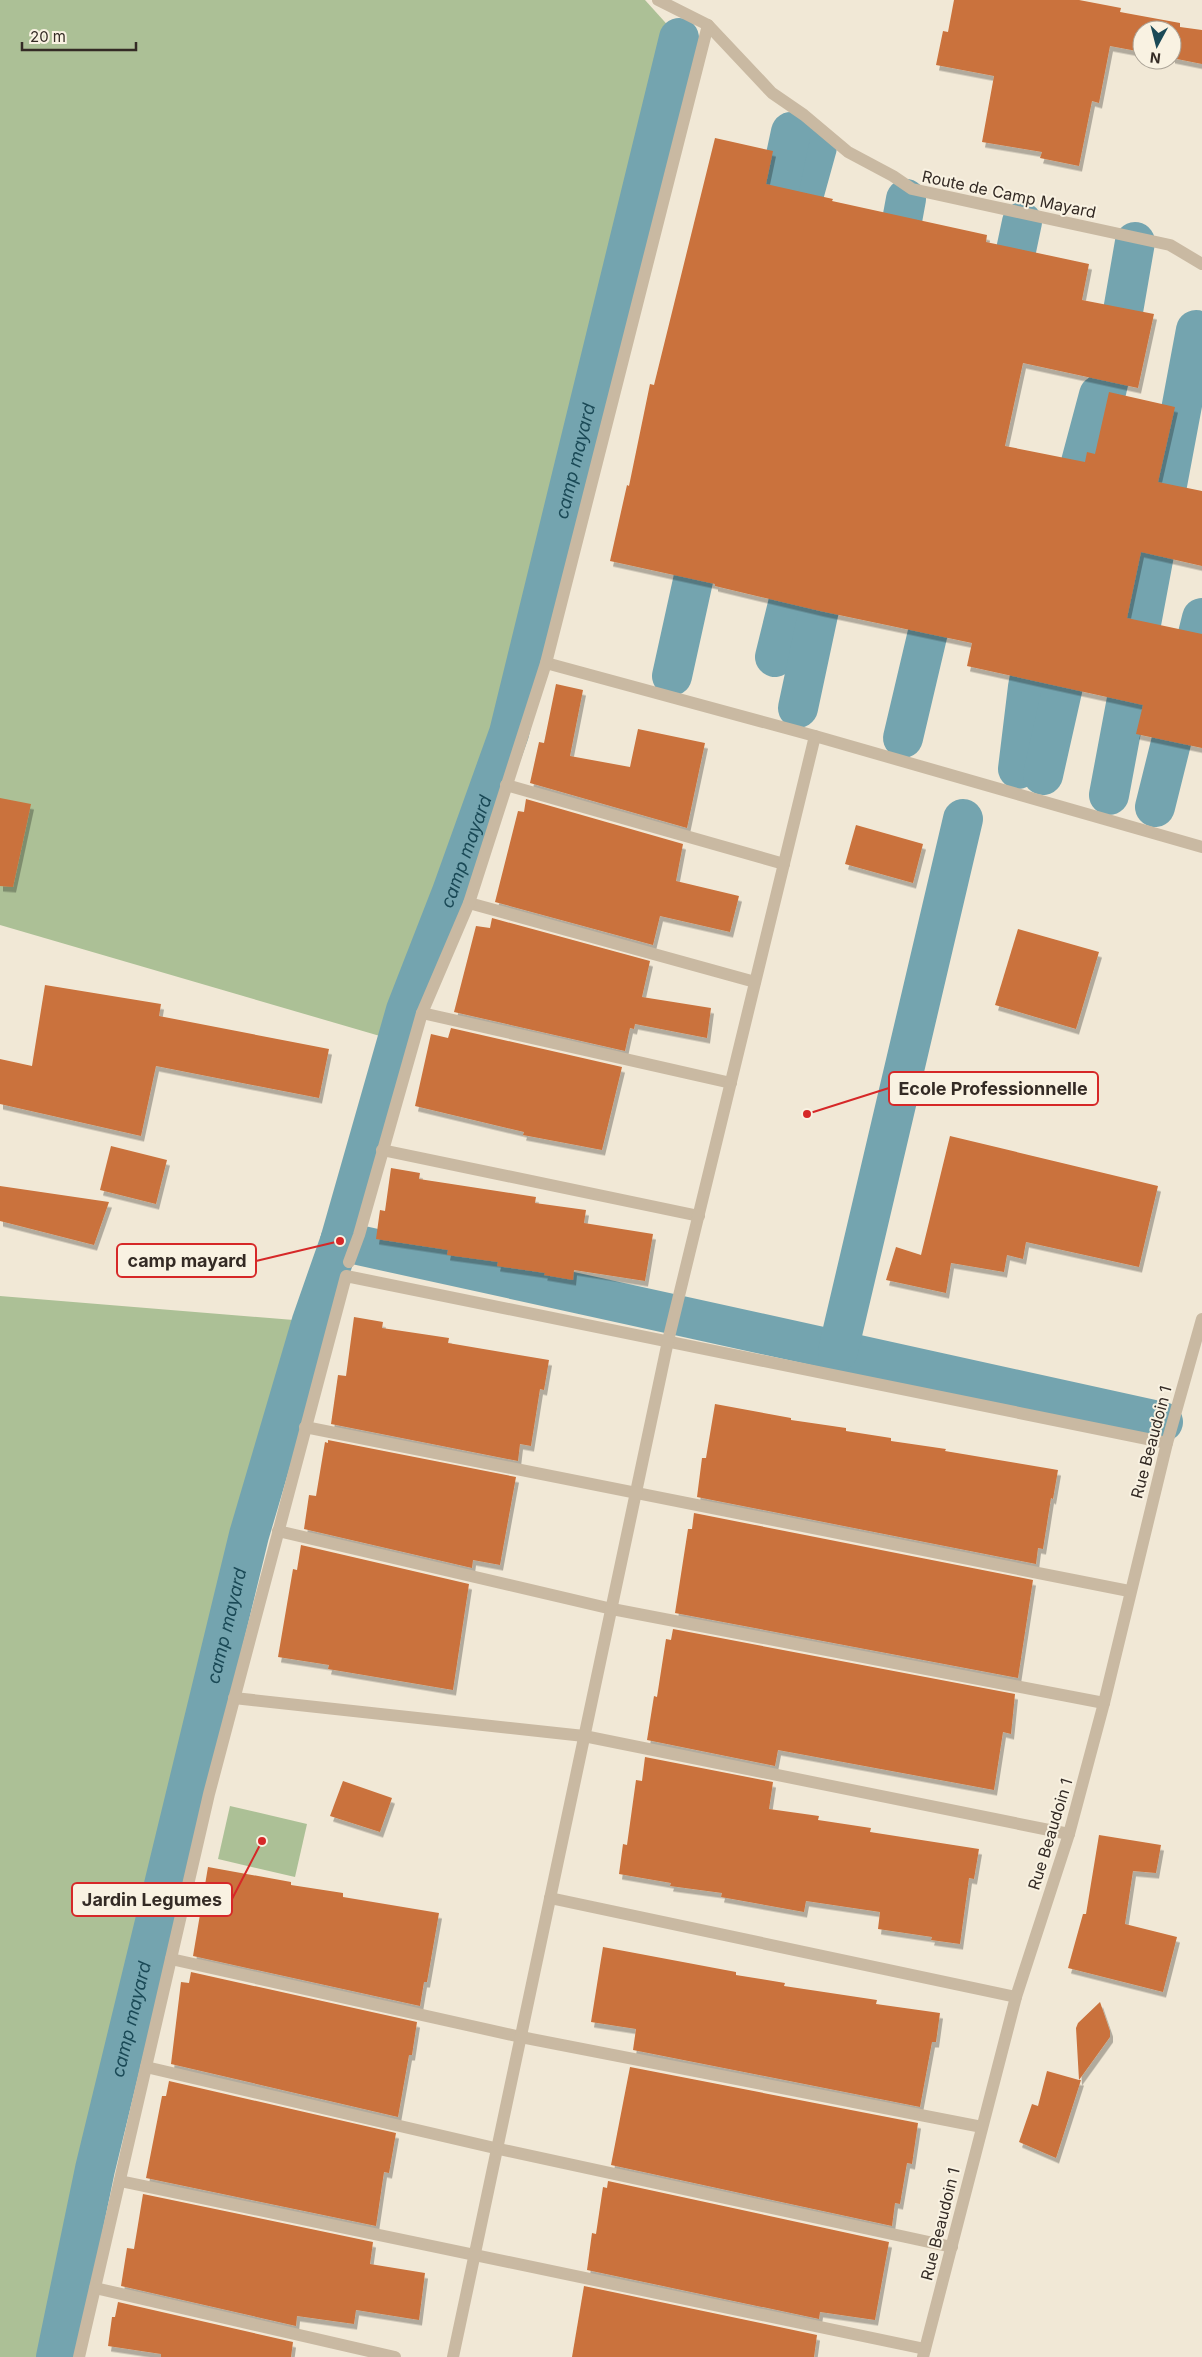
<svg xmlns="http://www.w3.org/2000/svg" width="1202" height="2357" viewBox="0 0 1202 2357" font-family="Inter,sans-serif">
  <defs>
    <filter id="shadow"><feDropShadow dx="3" dy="5.5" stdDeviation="0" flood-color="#0004"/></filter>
  </defs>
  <rect width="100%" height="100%" fill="#f1e8d6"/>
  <g fill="#acc096">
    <polygon points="0,0 645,0 673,31 522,656 397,1041 0,925"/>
    <polygon points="0,1296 306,1321 58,2357 0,2357"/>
    <polygon points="230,1806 307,1824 295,1877 218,1859"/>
  </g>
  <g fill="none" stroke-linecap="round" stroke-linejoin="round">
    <g stroke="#74a4af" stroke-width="40">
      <polyline points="799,212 817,147"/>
      <polyline points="768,240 791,132"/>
      <polyline points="893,270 906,199"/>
      <polyline points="1005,303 1022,222"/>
      <polyline points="1119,471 1123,446 1099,421 1117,346 1135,242"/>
      <polyline points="1067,515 1099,395"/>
      <polyline points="775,657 801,551"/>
      <polyline points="672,676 705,526"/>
      <polyline points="798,708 830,558"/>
      <polyline points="903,738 940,581"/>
      <polyline points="1018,769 1028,687 1039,627"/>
      <polyline points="1043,775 1075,633"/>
      <polyline points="1109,795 1196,330"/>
      <polyline points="1155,807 1202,618"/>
      <polyline points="340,1241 1163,1422"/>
      <polyline points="838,1351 963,819"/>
      <path id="s1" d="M56 2357 95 2169 249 1535 312 1321 340 1241 406 1010 452 892 509 733 679 38"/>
    </g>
  </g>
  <g fill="#ca723c" filter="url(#shadow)">
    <polygon points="954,0 1079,0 1121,8 1120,12 1180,23 1180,27 1202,30 1202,64 1172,58 1172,30 1142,30 1142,52 1110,46 1099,103 1092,101 1079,166 1040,158 1042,152 982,142 994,76 936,65 943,31 948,32"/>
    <polygon points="715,138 773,151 766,184 833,199 832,201 987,235 986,242 1089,264 1082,300 1154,314 1138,388 1023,363 1005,446 1085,462 1087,452 1095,454 1109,392 1175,407 1158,482 1202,491 1202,566 1141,552 1127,618 1202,634 1202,748 1136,734 1143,705 967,666 972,643 820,611 715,586 715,584 610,561 627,485 629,486 650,384 654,385"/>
    <polygon points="556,684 583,690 570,756 630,767 638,729 705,743 687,828 530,783 539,742 544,743"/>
    <polygon points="0,798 31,804 13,887 0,886"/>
    <polygon points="526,799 683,844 676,881 739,896 730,932 660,916 653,945 495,902 518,811 524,812"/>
    <polygon points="856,825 923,844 913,883 845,864"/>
    <polygon points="492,918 650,961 642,997 711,1008 707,1038 635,1024 634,1029 630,1028 625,1051 454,1012 476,926 490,928"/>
    <polygon points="1018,929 1099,952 1076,1029 995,1005"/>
    <polygon points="45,985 161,1004 159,1016 329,1049 319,1098 156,1066 141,1136 0,1104 0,1059 32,1066"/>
    <polygon points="451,1028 622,1067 602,1150 523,1135 524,1132 415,1106 431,1034 448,1038"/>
    <polygon points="950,1136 1158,1186 1139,1267 1026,1242 1023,1259 1007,1255 1004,1272 951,1263 946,1293 886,1280 896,1247 921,1255"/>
    <polygon points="111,1146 167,1160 156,1204 100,1190"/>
    <polygon points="391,1168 420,1173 419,1179 536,1197 535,1203 586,1210 584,1223 653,1234 645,1281 574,1270 573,1280 544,1275 545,1273 497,1266 498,1262 447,1255 448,1250 376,1239 380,1210 385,1211"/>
    <polygon points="0,1186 109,1202 94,1245 0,1221"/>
    <polygon points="354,1317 383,1322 382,1328 449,1338 448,1343 549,1360 544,1390 540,1389 531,1446 520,1444 518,1461 331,1424 338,1375 346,1376"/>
    <polygon points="715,1404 791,1418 791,1420 846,1428 846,1431 891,1438 891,1441 946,1449 945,1451 1058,1470 1053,1499 1051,1498 1043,1549 1038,1548 1036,1564 697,1497 702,1458 706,1458"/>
    <polygon points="328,1440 516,1477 500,1565 473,1560 472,1568 304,1529 309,1495 316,1496 325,1442 328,1443"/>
    <polygon points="694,1513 1033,1580 1018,1678 675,1613 688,1529 692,1529"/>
    <polygon points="301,1545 469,1584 453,1690 328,1669 329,1665 278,1657 293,1569 297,1570"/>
    <polygon points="673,1629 1015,1694 1011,1734 1003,1732 994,1790 778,1750 775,1766 647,1740 654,1696 657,1697 666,1639 671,1640"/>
    <polygon points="645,1757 773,1782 769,1809 819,1816 818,1820 871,1828 870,1832 979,1849 974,1879 969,1878 960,1944 931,1940 932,1937 878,1929 880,1912 806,1901 804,1912 721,1897 722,1893 670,1886 671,1883 619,1874 623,1844 627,1845 636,1780 642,1781"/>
    <polygon points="343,1781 392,1798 380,1832 330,1816"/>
    <polygon points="1099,1835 1161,1845 1156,1873 1133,1871 1125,1924 1177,1937 1163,1992 1068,1968 1083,1914 1086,1914"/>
    <polygon points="208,1867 291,1882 291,1885 343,1893 343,1897 439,1913 427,1982 424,1982 420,2006 193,1956"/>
    <polygon points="603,1947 736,1972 736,1975 785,1983 784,1986 877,2000 876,2004 940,2013 936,2042 932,2042 920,2107 633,2050 636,2029 591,2022"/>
    <polygon points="191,1972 417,2022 412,2055 409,2055 398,2117 171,2064 181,1982 189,1983"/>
    <polygon points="1100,2002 1110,2031 1110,2037 1079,2080 1081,2080 1056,2158 1019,2142 1032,2104 1038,2106 1047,2071 1079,2080 1076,2028 1078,2023"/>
    <polygon points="630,2067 918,2123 912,2164 907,2163 900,2204 895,2203 892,2226 611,2165"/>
    <polygon points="169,2081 396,2133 389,2173 384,2172 376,2226 146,2178 162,2096 166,2096"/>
    <polygon points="608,2181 889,2242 875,2320 820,2312 819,2319 587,2270 592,2233 596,2234 603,2187 607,2188"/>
    <polygon points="143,2194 373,2242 370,2264 425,2273 419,2320 356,2310 354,2324 297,2316 296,2326 121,2286 127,2248 134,2249"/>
    <polygon points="584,2286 817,2335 814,2357 572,2357"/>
    <polygon points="118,2302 293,2342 291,2357 161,2357 161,2354 108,2346 112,2317 115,2317"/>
  </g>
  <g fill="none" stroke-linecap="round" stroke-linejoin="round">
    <g stroke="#c9b9a2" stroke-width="12">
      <polyline points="658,0 708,25 772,93 804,115 848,152 893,176 912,189 1170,245 1202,264"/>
      <polyline points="546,663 815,736 1202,847"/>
      <polyline points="506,785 784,864"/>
      <polyline points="469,903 755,982"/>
      <polyline points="422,1013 731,1083"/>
      <polyline points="382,1150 699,1216"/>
      <polyline points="349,1262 359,1235 422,1013 469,903 546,663 708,25"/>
      <polyline points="305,1427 1129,1591"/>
      <polyline points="278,1531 612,1609 1104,1703"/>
      <polyline points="234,1698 584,1736 1069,1834"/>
      <polyline points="550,1898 1016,1997"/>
      <polyline points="171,1959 521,2037 982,2127"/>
      <polyline points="146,2067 499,2149 952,2247"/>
      <polyline points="120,2181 925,2349"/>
      <polyline points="95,2288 395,2357"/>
      <polyline points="79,2357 209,1794 346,1276 1167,1443"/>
      <polyline points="453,2357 668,1341 815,736"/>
      <polyline points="923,2357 1016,1997 1069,1834 1104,1703 1167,1443 1202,1319"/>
    </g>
  </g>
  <g text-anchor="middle" stroke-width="4" stroke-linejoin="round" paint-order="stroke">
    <g font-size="16" fill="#342b25" stroke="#f9f2e2">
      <text transform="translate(1009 194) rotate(12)" y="6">Route de Camp Mayard</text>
      <text transform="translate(1151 1442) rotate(-75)" y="6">Rue Beaudoin 1</text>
      <text transform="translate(1050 1834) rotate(-73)" y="6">Rue Beaudoin 1</text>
      <text transform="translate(940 2224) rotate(-76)" y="6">Rue Beaudoin 1</text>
    </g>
    <g font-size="18" font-style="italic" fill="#1a4956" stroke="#f9f2e2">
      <text dy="6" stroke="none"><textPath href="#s1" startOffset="1968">camp mayard</textPath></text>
      <text dy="6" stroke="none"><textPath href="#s1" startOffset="1562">camp mayard</textPath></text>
      <text dy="6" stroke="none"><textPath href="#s1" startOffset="751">camp mayard</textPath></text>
      <text dy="6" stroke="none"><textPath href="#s1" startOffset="346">camp mayard</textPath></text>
    </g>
  </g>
  <path fill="none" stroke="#d62828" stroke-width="2" d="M807 1114L889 1088M340 1241L256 1261M262 1841L232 1899"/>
  <g fill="#d62828" stroke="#f9f2e2" stroke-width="2">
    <circle cx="807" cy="1114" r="5"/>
    <circle cx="340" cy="1241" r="5"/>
    <circle cx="262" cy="1841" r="5"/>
  </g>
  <g fill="#f9f2e2" stroke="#d62828" stroke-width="2">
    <rect x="889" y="1072" width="209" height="33" rx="5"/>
    <rect x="117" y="1244" width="139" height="33" rx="5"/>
    <rect x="72" y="1883" width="160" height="33" rx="5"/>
  </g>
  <g font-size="18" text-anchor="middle" font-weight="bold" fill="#342b25">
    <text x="993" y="1095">Ecole Professionnelle</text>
    <text x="187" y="1267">camp mayard</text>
    <text x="152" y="1906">Jardin Legumes</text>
  </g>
  <g transform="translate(1157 45) rotate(187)"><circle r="24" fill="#f9f2e2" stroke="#aaa296"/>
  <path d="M0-4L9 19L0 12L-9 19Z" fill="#1a4956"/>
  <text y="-8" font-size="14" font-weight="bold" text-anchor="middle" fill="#342b25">N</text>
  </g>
  <path d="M22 42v8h114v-8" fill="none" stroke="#342b25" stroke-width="2.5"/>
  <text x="30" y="42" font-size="15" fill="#342b25" stroke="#f9f2e2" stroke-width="4" paint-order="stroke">20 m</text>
</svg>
